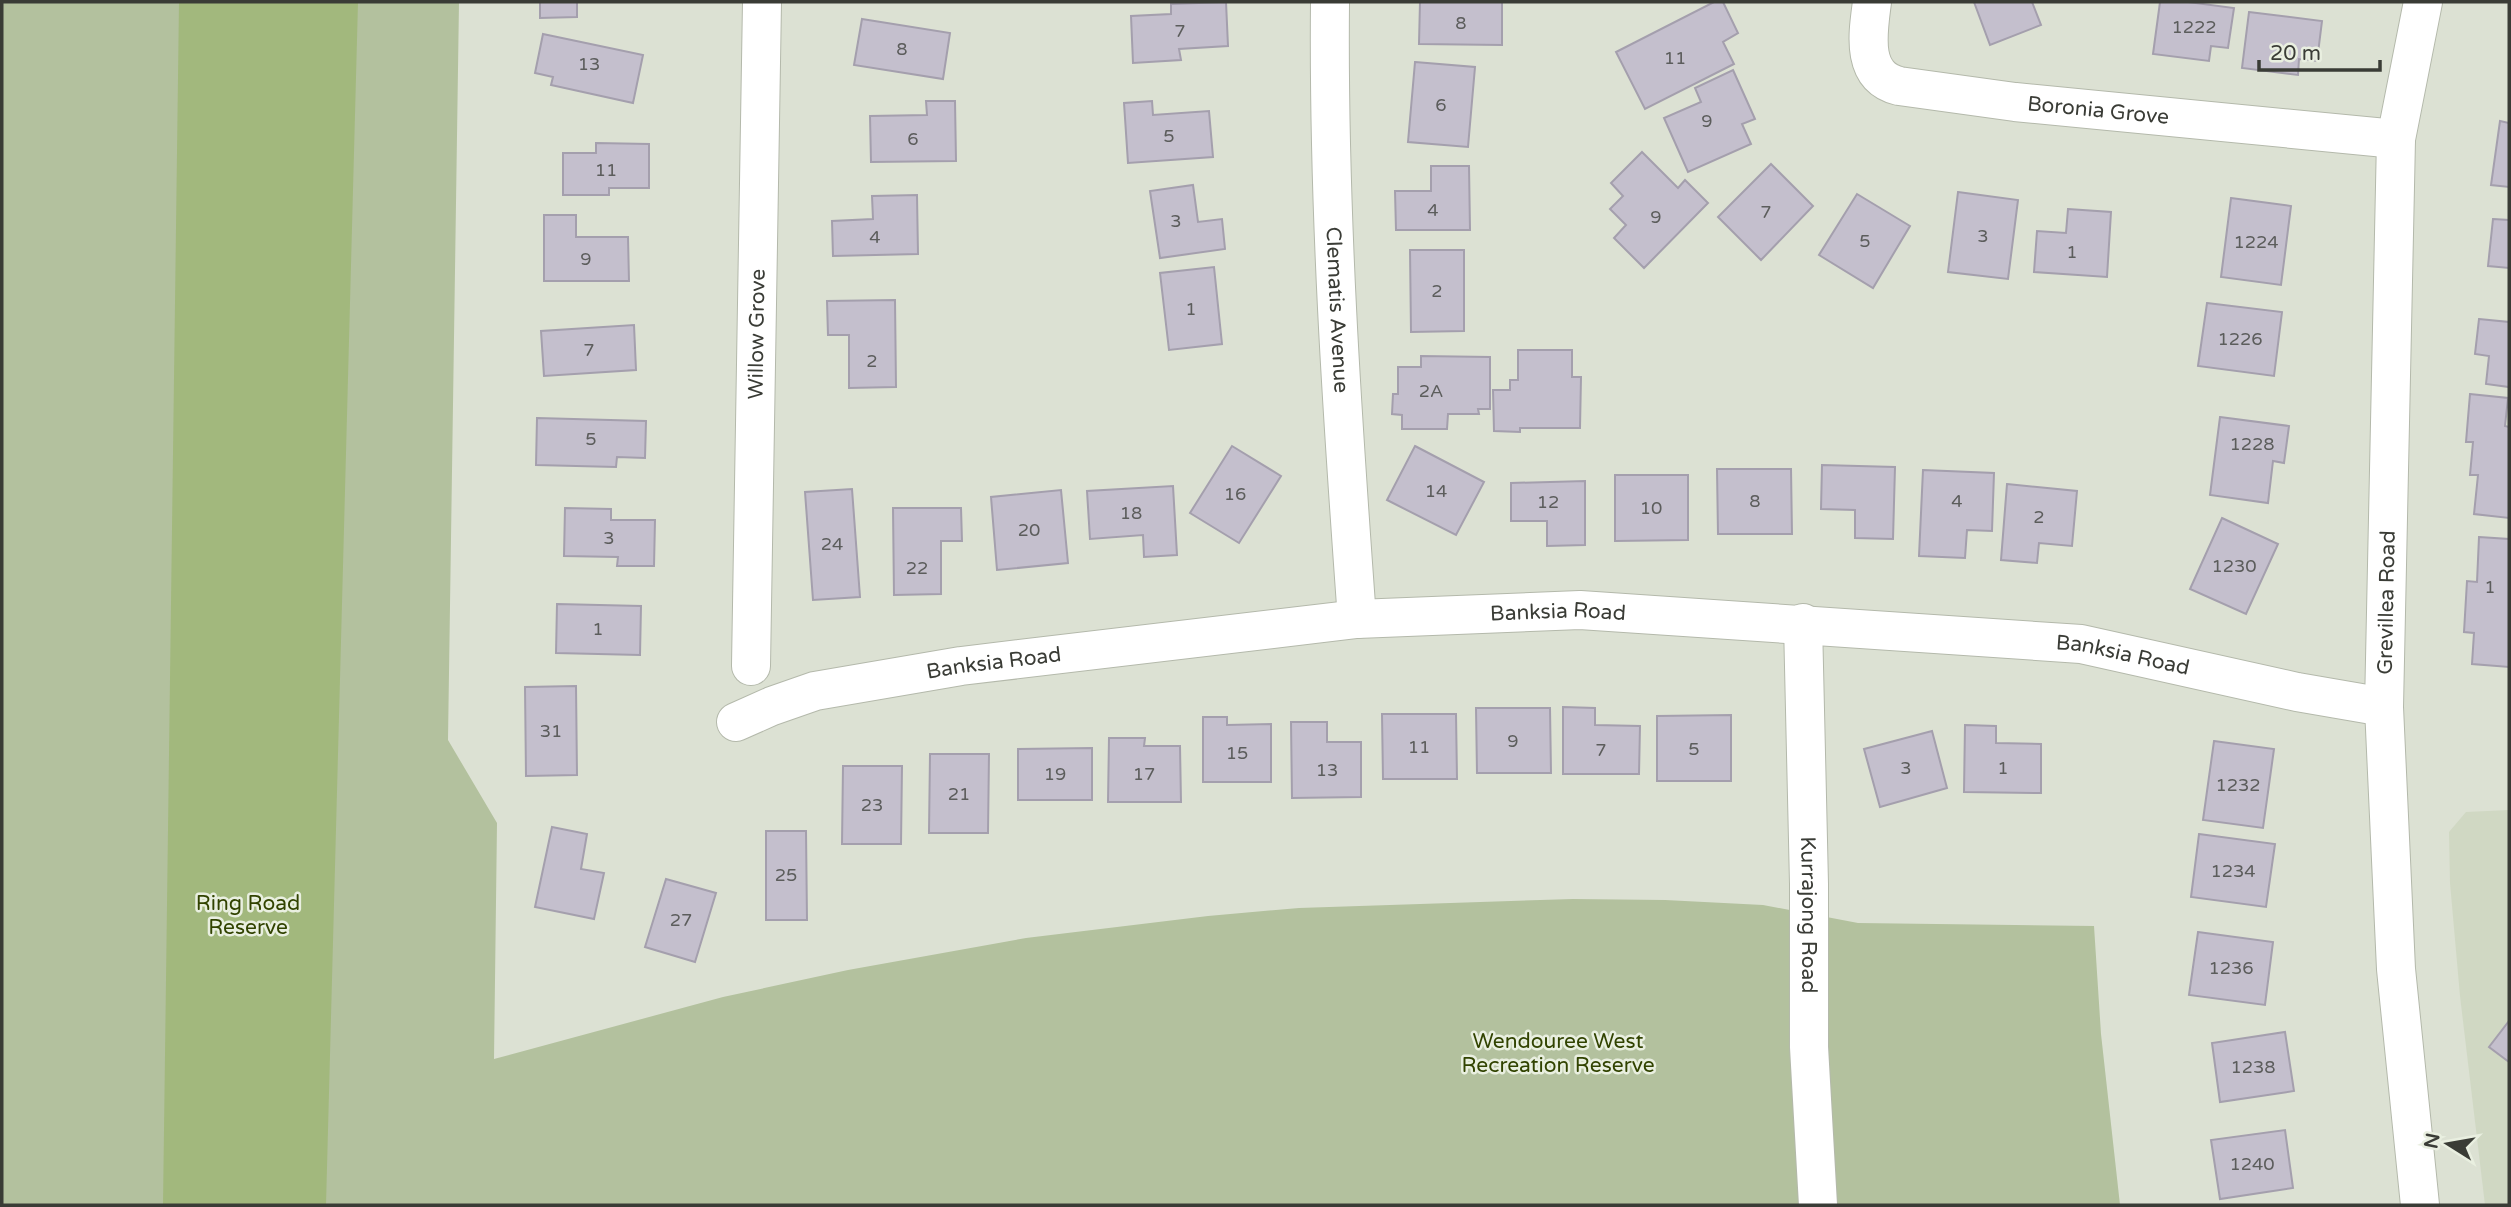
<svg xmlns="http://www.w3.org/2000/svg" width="2511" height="1207" viewBox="0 0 2511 1207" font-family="'Varela Round',sans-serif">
  <rect width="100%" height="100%" fill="#dce1d3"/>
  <polygon fill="#d0d8c3" points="2509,810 2509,1205 2485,1205 2460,996 2450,883 2449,832 2466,812"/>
  <polygon fill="#b3c19e" points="2,2 459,2 448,740 497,823 494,1059 723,997 848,970 1026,938 1208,916 1299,908 1573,899 1665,900 1763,905 1858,923 2094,926 2101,1034 2120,1205 2,1205"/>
  <polygon fill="#a2b87d" points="179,2 358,2 326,1205 163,1205"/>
  <g fill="#c4bfcd" stroke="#a49fad" stroke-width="2">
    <polygon points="540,2 577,2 577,17 540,18"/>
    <polygon points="1226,2 1228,46 1179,49 1181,60 1133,63 1131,16 1171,14 1171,4"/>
    <polygon points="1420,2 1502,2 1502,45 1419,44"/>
    <polygon points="1714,2 1723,2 1738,33 1723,42 1734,64 1645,109 1616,52"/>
    <polygon points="1974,2 2032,2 2041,25 1990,45"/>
    <polygon points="2160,2 2188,2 2234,8 2228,48 2211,46 2209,61 2153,54"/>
    <polygon points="2249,12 2322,21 2317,61 2299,59 2298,75 2242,68"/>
    <polygon points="862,19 950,33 943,79 854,65"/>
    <polygon points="543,34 643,55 633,103 551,85 553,77 535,73"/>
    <polygon points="1415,62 1475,67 1468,147 1408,142"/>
    <polygon points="1733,70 1755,119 1742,124 1751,144 1688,172 1664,118 1701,102 1695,88"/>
    <polygon points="926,101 955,101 956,161 871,162 870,116 927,115"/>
    <polygon points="1152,101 1153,115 1209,111 1213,157 1128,163 1124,103"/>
    <polygon points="2500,121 2509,123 2509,187 2491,185"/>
    <polygon points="596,143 649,144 649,188 609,188 609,195 563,195 563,153 596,153"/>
    <polygon points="1642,152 1678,188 1685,180 1708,203 1644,268 1614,238 1626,225 1610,209 1623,196 1611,183"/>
    <polygon points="1771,164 1813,206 1761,260 1718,217"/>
    <polygon points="1431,166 1469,166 1470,230 1396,230 1395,191 1431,191"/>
    <polygon points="1193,185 1198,222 1222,219 1225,249 1160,258 1150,191"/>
    <polygon points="1958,192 2018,200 2008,279 1948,272"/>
    <polygon points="1857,194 1910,226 1873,288 1819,255"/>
    <polygon points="917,195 918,254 833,256 832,221 873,219 872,196"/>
    <polygon points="2231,198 2291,206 2281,285 2221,277"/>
    <polygon points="2068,209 2111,212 2107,277 2034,272 2037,231 2066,233"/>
    <polygon points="544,215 576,215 576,237 628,237 629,281 544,281"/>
    <polygon points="2493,219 2509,220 2509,268 2488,266"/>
    <polygon points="1410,250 1464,250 1464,331 1411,332"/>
    <polygon points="1214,267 1222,344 1169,350 1160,273"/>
    <polygon points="895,300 896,387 849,388 849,335 828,335 827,301"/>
    <polygon points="2207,303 2282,312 2274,376 2198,366"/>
    <polygon points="2479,319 2509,322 2509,387 2486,384 2489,356 2475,354"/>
    <polygon points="634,325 636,370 544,376 541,331"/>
    <polygon points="1518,350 1572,350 1572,377 1581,377 1580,428 1520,428 1520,432 1494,431 1493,390 1510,390 1510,380 1518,380"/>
    <polygon points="1421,356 1490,357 1490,409 1478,409 1479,414 1448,414 1447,429 1402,429 1402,415 1392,414 1393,394 1398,394 1398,367 1421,367"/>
    <polygon points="2470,394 2508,398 2505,426 2509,427 2509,518 2474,514 2478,475 2470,475 2473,442 2466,442"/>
    <polygon points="2220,417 2289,426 2284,463 2273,461 2268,503 2210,495"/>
    <polygon points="537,418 646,421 645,458 617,457 616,467 536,465"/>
    <polygon points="1232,446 1281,476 1239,543 1190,513"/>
    <polygon points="1415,446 1484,482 1456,535 1387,500"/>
    <polygon points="1822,465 1895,467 1893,539 1855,538 1855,510 1821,509"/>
    <polygon points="1717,469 1791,469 1792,534 1718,534"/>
    <polygon points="1923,470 1994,473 1992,531 1967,530 1965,558 1919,556"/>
    <polygon points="1615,475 1688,475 1688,540 1615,541"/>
    <polygon points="1585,481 1585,545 1547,546 1547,521 1511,521 1511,483"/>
    <polygon points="2007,484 2077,491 2072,546 2039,543 2037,563 2001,560"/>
    <polygon points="1173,486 1177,555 1144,557 1143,535 1090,539 1087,491"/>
    <polygon points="852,489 860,597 813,600 805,492"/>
    <polygon points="1061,490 1068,563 997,570 991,497"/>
    <polygon points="565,508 611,509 611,520 655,520 654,566 617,566 618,557 564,556"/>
    <polygon points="893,508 961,508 962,541 941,541 941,594 894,595"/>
    <polygon points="2222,518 2278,544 2246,614 2190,589"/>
    <polygon points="2479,537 2509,539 2509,667 2472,664 2474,633 2464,632 2467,581 2477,582"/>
    <polygon points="557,604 641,606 640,655 556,653"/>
    <polygon points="576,686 577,775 526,776 525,687"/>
    <polygon points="1563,707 1595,708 1595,725 1640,726 1639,774 1563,774"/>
    <polygon points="1476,708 1550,708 1551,773 1477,773"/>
    <polygon points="1382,714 1456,714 1457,779 1383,779"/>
    <polygon points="1731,715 1731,781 1657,781 1657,716"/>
    <polygon points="1203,717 1227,717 1227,725 1271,724 1271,782 1203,782"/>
    <polygon points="1291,722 1327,722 1327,742 1361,742 1361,797 1292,798"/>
    <polygon points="1965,725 1996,726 1996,743 2041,744 2041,793 1964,792"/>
    <polygon points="1932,731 1947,788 1880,807 1864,749"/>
    <polygon points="1109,738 1145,738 1144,746 1180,746 1181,802 1108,802"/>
    <polygon points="2214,741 2274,749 2263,828 2203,820"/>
    <polygon points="1092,748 1092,800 1018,800 1018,749"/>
    <polygon points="930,754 989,754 988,833 929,833"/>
    <polygon points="843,766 902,766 901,844 842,844"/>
    <polygon points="552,827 587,834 581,869 604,873 594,919 535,907"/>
    <polygon points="766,831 806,831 807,920 766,920"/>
    <polygon points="2199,834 2275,844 2266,907 2191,897"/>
    <polygon points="666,879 716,893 695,962 645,947"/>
    <polygon points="2198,932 2273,942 2265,1005 2189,995"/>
    <polygon points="2509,1021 2509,1062 2489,1047"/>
    <polygon points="2285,1032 2294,1091 2220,1102 2212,1043"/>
    <polygon points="2285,1130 2293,1188 2220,1199 2211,1140"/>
  </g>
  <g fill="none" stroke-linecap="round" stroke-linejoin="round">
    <defs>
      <g id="minor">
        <path id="s1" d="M1330 2C1328 208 1342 413 1357 619"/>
        <path id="s2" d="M1872 2C1868 33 1860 76 1899 86L2015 102 2396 139"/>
        <path id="s3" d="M1803 623 1809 884V1047L1818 1205"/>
        <path id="s4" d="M751 666 762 2"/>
        <path id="s5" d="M736 722 772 706 815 691 961 666 1357 619 1580 610 2081 644 2297 692 2384 707"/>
      </g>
      <g id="tertiary">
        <path id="s6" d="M2420 1205 2396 969 2384 707 2396 139 2423 2"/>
      </g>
    </defs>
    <use href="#minor" stroke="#b4b9ab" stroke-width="40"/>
    <use href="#tertiary" stroke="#b4b9ab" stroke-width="40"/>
    <use href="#minor" stroke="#fff" stroke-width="38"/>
    <use href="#tertiary" stroke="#fff" stroke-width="38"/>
  </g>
  <g text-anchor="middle" stroke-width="5" stroke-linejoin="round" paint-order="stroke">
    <g font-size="18" fill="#5c5d5c">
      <text x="1461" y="29">8</text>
      <text x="2194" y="33">1222</text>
      <text x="1180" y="37">7</text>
      <text x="902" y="55">8</text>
      <text x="1675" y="64">11</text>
      <text x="589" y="70">13</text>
      <text x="1441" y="111">6</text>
      <text x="1707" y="127">9</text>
      <text x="1169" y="142">5</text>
      <text x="913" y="145">6</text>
      <text x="606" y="176">11</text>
      <text x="1433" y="216">4</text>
      <text x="1766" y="218">7</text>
      <text x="1656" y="223">9</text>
      <text x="1176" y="227">3</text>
      <text x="1983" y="242">3</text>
      <text x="875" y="243">4</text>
      <text x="1865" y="247">5</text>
      <text x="2256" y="248">1224</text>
      <text x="2072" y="258">1</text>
      <text x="586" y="265">9</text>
      <text x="1437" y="297">2</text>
      <text x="1191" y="315">1</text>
      <text x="2240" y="345">1226</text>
      <text x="589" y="356">7</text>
      <text x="872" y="367">2</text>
      <text x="1431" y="397">2A</text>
      <text x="591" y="445">5</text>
      <text x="2252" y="450">1228</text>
      <text x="1436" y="497">14</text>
      <text x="1235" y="500">16</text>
      <text x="1755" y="507">8</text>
      <text x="1957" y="507">4</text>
      <text x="1548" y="508">12</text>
      <text x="1651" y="514">10</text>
      <text x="1131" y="519">18</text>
      <text x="2039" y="523">2</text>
      <text x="1029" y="536">20</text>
      <text x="609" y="544">3</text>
      <text x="832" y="550">24</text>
      <text x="2234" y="572">1230</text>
      <text x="917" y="574">22</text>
      <text x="2490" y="593">1</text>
      <text x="598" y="635">1</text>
      <text x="551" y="737">31</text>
      <text x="1513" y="747">9</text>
      <text x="1419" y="753">11</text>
      <text x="1694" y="755">5</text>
      <text x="1601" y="756">7</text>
      <text x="1237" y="759">15</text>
      <text x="1906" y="774">3</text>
      <text x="2003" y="774">1</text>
      <text x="1327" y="776">13</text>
      <text x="1055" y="780">19</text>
      <text x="1144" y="780">17</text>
      <text x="2238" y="791">1232</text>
      <text x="959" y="800">21</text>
      <text x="872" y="811">23</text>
      <text x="2233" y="877">1234</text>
      <text x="786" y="881">25</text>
      <text x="681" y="926">27</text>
      <text x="2231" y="974">1236</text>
      <text x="2253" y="1073">1238</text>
      <text x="2252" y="1170">1240</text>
    </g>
    <g font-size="21" fill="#3a3c36" stroke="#e9efe0">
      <text dy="7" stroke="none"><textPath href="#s2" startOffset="299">Boronia Grove</textPath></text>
      <text dy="7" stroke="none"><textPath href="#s1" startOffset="308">Clematis Avenue</textPath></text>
      <text dy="7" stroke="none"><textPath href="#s4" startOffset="332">Willow Grove</textPath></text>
      <text dy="7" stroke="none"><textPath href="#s6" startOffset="604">Grevillea Road</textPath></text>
      <text dy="7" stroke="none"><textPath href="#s5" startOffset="833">Banksia Road</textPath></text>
      <text dy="7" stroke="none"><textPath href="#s5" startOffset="1400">Banksia Road</textPath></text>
      <text dy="7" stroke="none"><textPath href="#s5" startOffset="266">Banksia Road</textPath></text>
      <text dy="7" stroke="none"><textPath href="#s3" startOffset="292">Kurrajong Road</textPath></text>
    </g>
    <g font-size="21" fill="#314300" stroke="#e9efe0">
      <text x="248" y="910">Ring Road<tspan x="248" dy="24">Reserve</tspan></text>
      <text x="1558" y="1048">Wendouree West<tspan x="1558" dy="24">Recreation Reserve</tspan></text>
    </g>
  </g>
  <rect width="2511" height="1207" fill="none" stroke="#3a3c36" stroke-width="7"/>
  <g transform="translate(2448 1144) rotate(281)" stroke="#e9efe0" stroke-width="5" paint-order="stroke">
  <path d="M0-5L12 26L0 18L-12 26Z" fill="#3a3c36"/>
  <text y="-10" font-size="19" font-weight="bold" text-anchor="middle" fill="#3a3c36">N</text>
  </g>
  <path d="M2259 60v10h121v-10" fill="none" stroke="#3a3c36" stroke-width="3.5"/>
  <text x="2270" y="60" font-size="21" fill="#3a3c36" stroke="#e9efe0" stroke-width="5" paint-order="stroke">20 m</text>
</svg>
